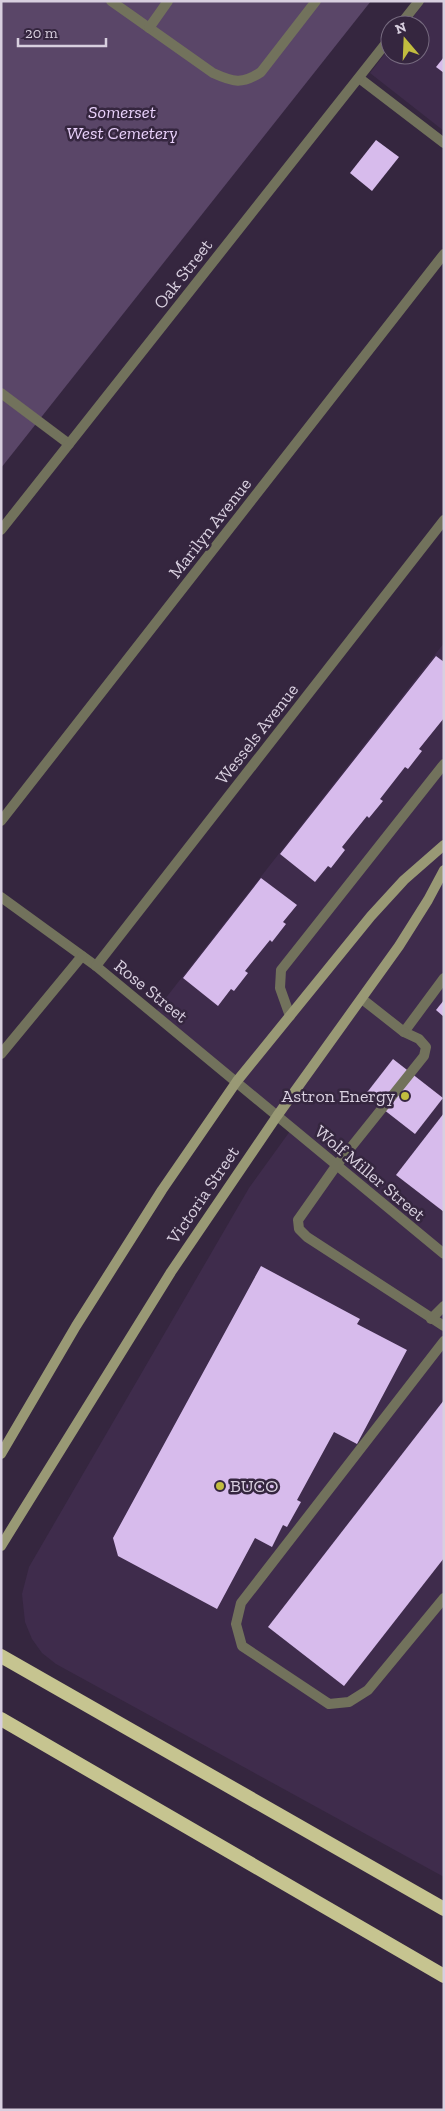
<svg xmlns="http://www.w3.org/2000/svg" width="445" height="2111" viewBox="0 0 445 2111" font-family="'Zilla Slab',serif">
  <rect width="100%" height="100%" fill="#35263f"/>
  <g fill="#3f2c4c">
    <polygon points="425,1 444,1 444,131 370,73 390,47 390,55 420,55 420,25 407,25"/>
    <polygon points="444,643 444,1877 56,1664 42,1653 32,1639 25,1622 22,1594 29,1567 249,1188 293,1127 154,1013"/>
  </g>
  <polygon fill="#5a4668" points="1,1 371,1 1,468"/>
  <g fill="#d7bbec">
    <polygon points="444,57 444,73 436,67"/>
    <polygon points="376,140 399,157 372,191 350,173"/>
    <polygon points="436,656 444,662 444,718 419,749 422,751 408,769 405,767 380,799 383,801 369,818 367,816 342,847 345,850 331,868 328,866 315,882 280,854"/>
    <polygon points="261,878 297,905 283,922 286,924 272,942 270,940 245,971 248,973 234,991 231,989 218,1006 183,978"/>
    <polygon points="444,1000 444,1017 436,1010"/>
    <polygon points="393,1059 443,1098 415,1134 365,1095"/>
    <polygon points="444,1113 444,1212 396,1175"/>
    <polygon points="261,1266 360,1319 357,1324 407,1350 357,1444 334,1432 297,1500 301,1502 287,1527 283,1525 272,1547 255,1538 217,1609 118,1556 113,1538"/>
    <polygon points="444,1400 444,1558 344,1686 268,1627"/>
  </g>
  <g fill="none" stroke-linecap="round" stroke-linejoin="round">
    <g stroke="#72725c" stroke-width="10">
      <path d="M111 1 213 73C233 82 242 85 261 72L316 1"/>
      <polyline points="149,28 168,1"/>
      <polyline points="1,393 69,444"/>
      <polyline points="444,978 404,1032 419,1039 426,1047 424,1056 336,1166 298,1220 299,1229 307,1237 444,1326"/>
      <polyline points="362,999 404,1032"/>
      <polyline points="290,1016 280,988 281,970 444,764"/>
      <polyline points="431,1319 444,1306"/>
      <polyline points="444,1341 241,1603 236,1624 242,1646 329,1704 349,1702 368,1690 444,1598"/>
    </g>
    <g stroke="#72725c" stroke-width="10">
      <polyline points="400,25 419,1"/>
      <polyline points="359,78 444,143"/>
      <polyline points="1,530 390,38"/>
      <polyline points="1,821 444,254"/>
      <polyline points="1,897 96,966 444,1254"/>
      <polyline points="96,966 444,520"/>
      <polyline points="1,1054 82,956"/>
    </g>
    <g stroke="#999975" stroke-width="10">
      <polyline points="1,1454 76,1326 162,1190 237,1081 371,916 404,880 444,845"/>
      <polyline points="1,1546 171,1272 277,1116 399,946 428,900 444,870"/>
    </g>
    <g stroke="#c6c490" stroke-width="14">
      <polyline points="1,1656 444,1909"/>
      <polyline points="1,1719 444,1976"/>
    </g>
  </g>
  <g fill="#c2bd3f" stroke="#35263f" stroke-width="2">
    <circle cx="405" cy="1096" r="5"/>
    <circle cx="220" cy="1486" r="5"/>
  </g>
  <g text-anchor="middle" stroke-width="5" stroke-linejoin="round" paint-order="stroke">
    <g font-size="18" font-style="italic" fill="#ead2fc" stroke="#35263f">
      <text x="122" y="118">Somerset<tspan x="122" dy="21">West Cemetery</tspan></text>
    </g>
    <g font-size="18" fill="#d8cfdf" stroke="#35263f">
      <text transform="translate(183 274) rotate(-52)" y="6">Oak Street</text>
      <text transform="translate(210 528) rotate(-52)" y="6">Marilyn Avenue</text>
      <text transform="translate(257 734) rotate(-52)" y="6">Wessels Avenue</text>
      <text transform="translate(151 991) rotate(39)" y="6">Rose Street</text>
      <text transform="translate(370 1173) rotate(40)" y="6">Wolf Miller Street</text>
      <text transform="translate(203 1195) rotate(-56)" y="6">Victoria Street</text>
    </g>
    <g font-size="18" fill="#d8cfdf" stroke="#35263f" text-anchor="end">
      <text x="395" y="1102">Astron Energy</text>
      <text x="230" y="1492" text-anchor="start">BUCO</text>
    </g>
  </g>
  <rect width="445" height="2111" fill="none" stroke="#d8cfdf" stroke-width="5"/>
  <g transform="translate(405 40) rotate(341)"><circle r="24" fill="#35263f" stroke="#766a7f"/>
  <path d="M0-4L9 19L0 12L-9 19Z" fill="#c2bd3f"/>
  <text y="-8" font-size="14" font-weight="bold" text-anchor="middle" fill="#d8cfdf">N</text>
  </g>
  <path d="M18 38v8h88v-8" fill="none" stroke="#d8cfdf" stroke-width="2.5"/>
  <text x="25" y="38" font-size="15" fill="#d8cfdf" stroke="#35263f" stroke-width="4" paint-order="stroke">20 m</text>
</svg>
